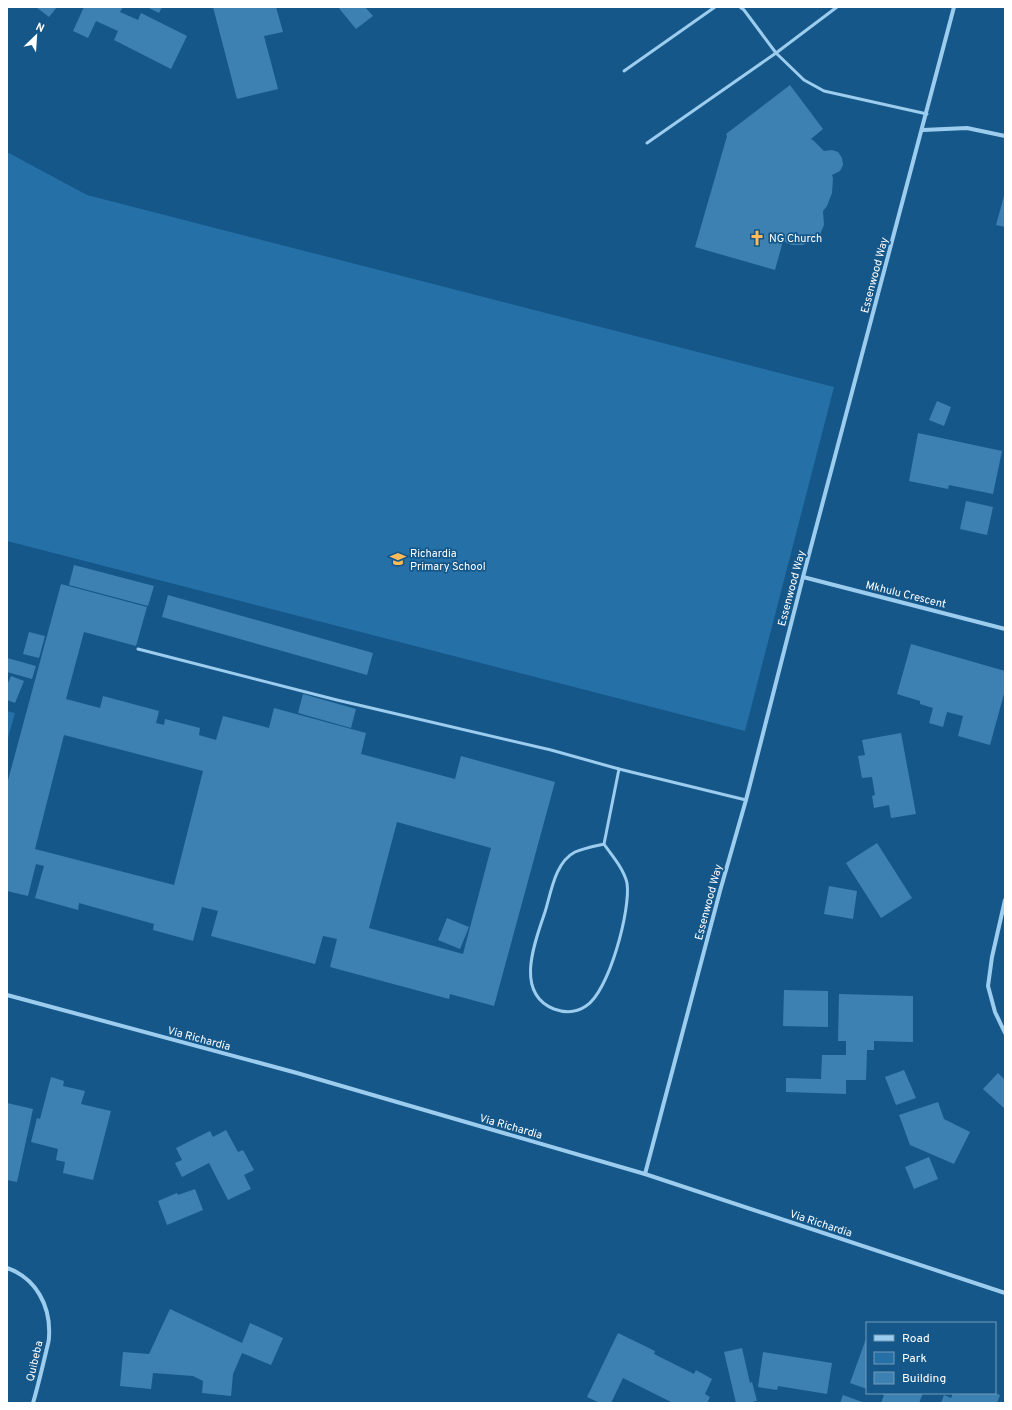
<svg xmlns="http://www.w3.org/2000/svg" width="1012" height="1410" viewBox="0 0 1012 1410" font-family="Overpass,sans-serif">
  <rect width="100%" height="100%" fill="#155789"/>
  <g fill="#2470a7">
    <polygon points="7,152 87,195 834,387 745,731 7,541"/>
    <polygon points="7,711 15,713 7,742"/>
  </g>
  <g fill="#3d81b2" fill-rule="evenodd">
    <polygon points="36,7 57,7 49,17"/>
    <polygon points="84,7 123,7 120,12 138,20 141,13 187,36 171,69 114,40 118,31 96,21 88,38 73,31"/>
    <polygon points="147,7 162,7 159,13"/>
    <polygon points="213,7 276,7 283,32 264,36 278,89 237,99"/>
    <polygon points="338,7 365,7 373,16 356,29"/>
    <polygon points="790,85 823,129 811,139 814,141 824,151 832,150 838,152 842,158 843,165 840,171 832,175 833,178 832,193 827,206 823,211 824,225 820,234 812,241 803,245 792,245 783,241 775,270 695,247 727,136 726,134"/>
    <polygon points="1004,196 1005,196 1005,227 996,225"/>
    <polygon points="937,401 951,407 944,426 929,420"/>
    <polygon points="918,433 1002,451 993,494 949,485 948,489 909,481"/>
    <polygon points="966,501 993,507 987,535 960,529"/>
    <polygon points="74,565 154,586 148,606 69,585"/>
    <path d="M61 584 147 607 136 646 84 632 66 699 100 708 103 696 159 711 156 723 164 725 165 719 200 728 199 735 216 740 223 716 269 728 274 708 366 733 361 754 455 779 461 756 555 782 494 1006 450 994 449 999 330 967 337 939 323 936 315 964 211 936 218 911 202 907 193 941 153 930 154 924 79 903 78 910 35 898 44 866 36 864 28 896 7 891V784ZM64 735 203 771 174 885 35 849ZM397 822 491 848 463 954 369 928Z"/>
    <polygon points="168,595 373,653 367,675 162,617"/>
    <polygon points="29,632 45,636 39,658 23,654"/>
    <polygon points="911,644 1005,671 1005,690 990,745 958,736 963,716 947,712 943,727 929,723 933,708 920,704 920,701 897,694"/>
    <polygon points="7,658 36,666 32,679 7,672"/>
    <polygon points="11,676 24,681 15,703 7,700 7,685"/>
    <polygon points="303,694 356,709 351,728 298,713"/>
    <polygon points="901,733 916,814 891,818 889,805 874,808 872,796 875,795 872,777 862,778 858,756 865,755 862,740"/>
    <polygon points="877,843 912,898 881,918 846,863"/>
    <polygon points="829,886 857,891 853,919 824,914"/>
    <polygon points="447,918 469,927 460,949 438,940"/>
    <polygon points="784,990 828,991 828,1027 783,1026"/>
    <polygon points="839,994 913,996 913,1042 874,1041 874,1050 867,1050 866,1080 846,1080 846,1094 786,1092 786,1078 821,1079 822,1055 846,1055 846,1041 838,1041"/>
    <polygon points="904,1070 916,1098 896,1105 885,1077"/>
    <polygon points="998,1073 1005,1080 1005,1109 983,1089"/>
    <polygon points="51,1077 64,1081 63,1086 85,1091 81,1104 111,1111 93,1180 63,1173 65,1162 56,1160 58,1149 31,1142 37,1118 40,1119"/>
    <polygon points="938,1102 944,1119 970,1132 954,1164 910,1145 899,1115"/>
    <polygon points="7,1103 33,1109 17,1182 7,1180"/>
    <polygon points="226,1130 238,1152 243,1150 254,1170 244,1175 251,1189 228,1200 209,1163 182,1177 175,1163 182,1160 176,1148 210,1131 213,1137"/>
    <polygon points="929,1157 938,1179 914,1189 905,1167"/>
    <polygon points="195,1189 203,1210 167,1225 158,1201 177,1193 178,1195"/>
    <polygon points="170,1309 242,1343 250,1323 283,1338 271,1365 242,1353 233,1374 231,1396 202,1393 203,1381 193,1376 153,1373 151,1389 120,1386 123,1352 149,1354"/>
    <polygon points="618,1333 655,1351 654,1354 694,1374 696,1370 712,1379 705,1394 710,1397 707,1403 673,1403 623,1378 611,1403 600,1403 587,1397"/>
    <polygon points="867,1336 867,1389 850,1383"/>
    <polygon points="742,1348 750,1383 752,1382 757,1401 754,1401 755,1403 736,1403 724,1352"/>
    <polygon points="763,1352 832,1363 827,1394 778,1386 777,1390 758,1387"/>
    <polygon points="878,1393 923,1393 919,1403 881,1403 884,1395"/>
    <polygon points="953,1393 995,1393 1000,1395 997,1403 941,1403 944,1395 951,1398"/>
    <polygon points="843,1395 865,1403 840,1403"/>
  </g>
  <g fill="none" stroke-linecap="round" stroke-linejoin="round">
    <g stroke="#9ccdef" stroke-width="3">
      <polyline points="740,7 744,10 776,53 804,80 824,91 927,114"/>
      <polyline points="624,71 715,7"/>
      <polyline points="647,143 776,53 837,7"/>
      <polyline points="138,649 337,700 551,750 619,769 746,800"/>
      <path d="M604 844C595 846 584 848 575 852 555 862 551 893 545 912 535 942 514 993 554 1009 565 1013 576 1013 586 1006 609 992 631 909 627 883 624 869 612 856 604 844L619 769"/>
    </g>
    <g stroke="#9ccdef" stroke-width="4">
      <polyline points="923,130 967,128 1005,136"/>
      <polyline points="803,577 1005,629"/>
      <polyline points="1005,900 992,957 988,986 995,1012 1005,1033"/>
      <polyline points="7,995 297,1073 645,1174 1005,1293"/>
      <polyline points="645,1174 720,891 746,800 803,577 954,7"/>
      <path d="M7 1268C36 1278 51 1306 49 1337 49 1342 47 1347 46 1352 42 1369 38 1386 33 1403"/>
    </g>
  </g>
  <defs>
    <symbol id="church-bare" viewBox="-9 -9 18 18"><path d="M-1.2-6h2.4v3.5h3.3v2.4h-3.3V6h-2.4V-.1h-3.3v-2.4h3.3Z" fill="#ffba5a" stroke="#155789" stroke-width="2.5" paint-order="stroke"/></symbol>
    <symbol id="school-bare" viewBox="-9 -9 18 18"><path d="M0-5L7-2L0 1L-7-2ZM-4 1L0 2.5L4 1V4Q0 6-4 4Z" fill="#ffba5a" stroke="#155789" stroke-width="2.5" paint-order="stroke"/></symbol>
  </defs>
  <g fill-rule="evenodd">
    <use href="#church-bare" x="746" y="227" width="22" height="22"/>
    <use href="#school-bare" x="387" y="548" width="22" height="22"/>
  </g>
  <g text-anchor="middle" stroke-width="3.5" stroke-linejoin="round" paint-order="stroke">
    <g font-size="11" fill="#fff" stroke="#155789" text-anchor="start">
      <text x="769" y="242">NG Church</text>
      <text x="410" y="557">Richardia<tspan x="410" dy="13">Primary School</tspan></text>
    </g>
    <g font-size="11" fill="#fff" stroke="#155789">
      <text transform="translate(874 275) rotate(-75)" y="4">Essenwood Way</text>
      <text transform="translate(791 588) rotate(-75)" y="4">Essenwood Way</text>
      <text transform="translate(906 594) rotate(14)" y="4">Mkhulu Crescent</text>
      <text transform="translate(708 902) rotate(-75)" y="4">Essenwood Way</text>
      <text transform="translate(199 1038) rotate(15)" y="4">Via Richardia</text>
      <text transform="translate(511 1126) rotate(16)" y="4">Via Richardia</text>
      <text transform="translate(821 1223) rotate(18)" y="4">Via Richardia</text>
      <text transform="translate(34 1361) rotate(-77)" y="4">Quibeba</text>
    </g>
  </g>
  <rect width="1012" height="1410" fill="none" stroke="#ffffff" stroke-width="16"/>
  <rect x="866" y="1322" width="130" height="72" fill="#155789" stroke="#739ab8"/>
  <rect x="874" y="1335" width="20" height="6" fill="#9ccdef" stroke="#739ab8"/>
  <text x="902" y="1342" font-size="12" fill="#ffffff">Road</text>
  <rect x="874" y="1352" width="20" height="12" fill="#2470a7" stroke="#739ab8"/>
  <text x="902" y="1362" font-size="12" fill="#ffffff">Park</text>
  <rect x="874" y="1372" width="20" height="12" fill="#3d81b2" stroke="#739ab8"/>
  <text x="902" y="1382" font-size="12" fill="#ffffff">Building</text>
  <g transform="translate(36 36) rotate(25)" stroke="#155789" stroke-width="3" paint-order="stroke">
  <path d="M0-3L7 15L0 10L-7 15Z" fill="#ffffff"/>
  <text y="-6" font-size="11" font-weight="bold" text-anchor="middle" fill="#ffffff">N</text>
  </g>
</svg>
